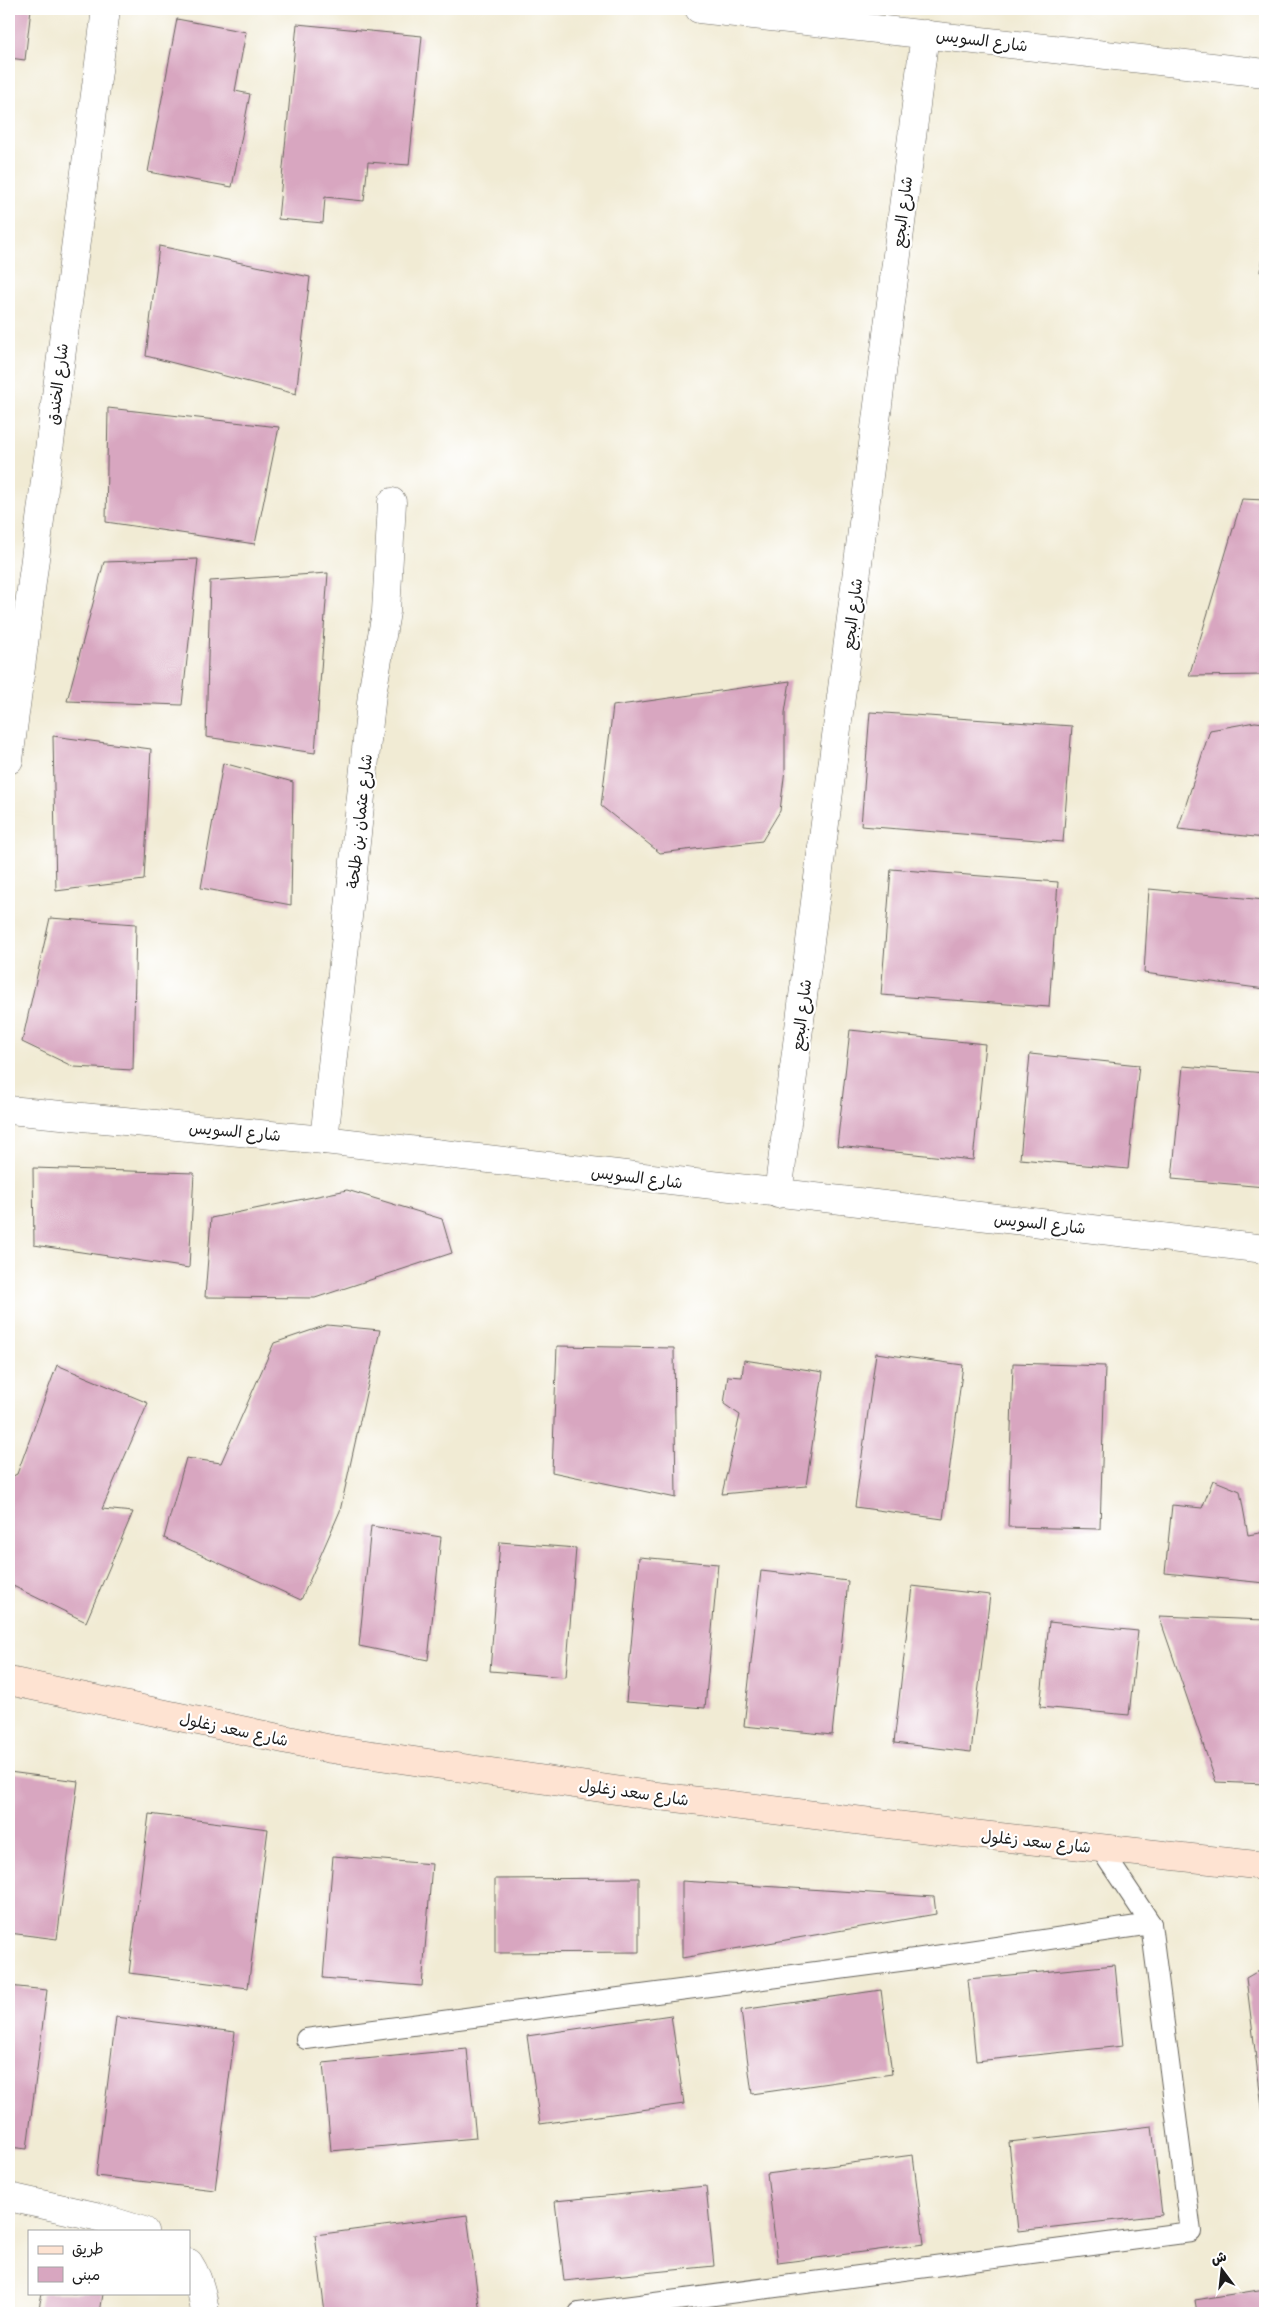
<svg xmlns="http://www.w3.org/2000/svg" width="1274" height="2322" viewBox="0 0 1274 2322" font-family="Mynerve,'Playpen Sans Arabic',sans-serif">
  <rect width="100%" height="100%" fill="#fff"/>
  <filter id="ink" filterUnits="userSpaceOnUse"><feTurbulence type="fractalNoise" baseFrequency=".02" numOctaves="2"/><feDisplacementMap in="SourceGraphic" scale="10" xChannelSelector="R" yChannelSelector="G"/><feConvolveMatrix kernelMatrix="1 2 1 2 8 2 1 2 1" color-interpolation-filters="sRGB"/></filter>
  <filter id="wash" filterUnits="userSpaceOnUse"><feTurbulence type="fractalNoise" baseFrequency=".0096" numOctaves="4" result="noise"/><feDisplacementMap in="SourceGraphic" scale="20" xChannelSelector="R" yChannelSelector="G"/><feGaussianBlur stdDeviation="1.12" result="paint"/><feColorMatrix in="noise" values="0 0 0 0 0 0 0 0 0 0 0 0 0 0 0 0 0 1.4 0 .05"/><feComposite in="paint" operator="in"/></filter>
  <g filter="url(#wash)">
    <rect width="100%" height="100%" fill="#f1ebd4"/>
    <g id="blocks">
      <g fill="#d8a6c0">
        <polygon points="9,9 31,9 25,60 9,58"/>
        <polygon points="177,19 246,32 235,91 250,94 232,187 148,172"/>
        <polygon points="297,24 422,36 409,165 368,162 364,201 325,197 323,223 278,219"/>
        <polygon points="1264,239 1265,239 1265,273 1260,272"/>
        <polygon points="159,246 310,277 296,394 146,356"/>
        <polygon points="108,408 279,427 255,544 106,522"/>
        <polygon points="1242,499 1265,500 1265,675 1189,676"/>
        <polygon points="198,559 182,705 67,701 104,562"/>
        <polygon points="328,573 315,753 206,737 210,581"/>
        <polygon points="790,681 785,713 785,769 780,811 762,841 660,853 601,806 613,706"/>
        <polygon points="870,712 1072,726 1063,842 861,826"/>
        <polygon points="1255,722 1265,723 1265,838 1178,829 1210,730"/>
        <polygon points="53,736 151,749 144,880 56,891"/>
        <polygon points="223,763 293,782 291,905 201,888"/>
        <polygon points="891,869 1058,882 1049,1007 881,995"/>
        <polygon points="1149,889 1265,900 1265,989 1144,973"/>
        <polygon points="50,918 136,924 133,1070 74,1067 22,1042"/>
        <polygon points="850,1030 985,1044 973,1160 837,1146"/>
        <polygon points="1030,1054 1139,1065 1128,1169 1020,1159"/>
        <polygon points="1183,1066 1265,1073 1265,1187 1172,1179"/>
        <polygon points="33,1168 194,1173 189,1268 34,1245"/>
        <polygon points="347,1190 442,1219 452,1253 315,1298 205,1297 211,1218"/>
        <polygon points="327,1325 380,1330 340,1511 301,1600 164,1538 186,1458 221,1463 274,1343"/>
        <polygon points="557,1346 674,1348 676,1498 552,1472"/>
        <polygon points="876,1353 963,1365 943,1519 855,1507"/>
        <polygon points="744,1360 823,1372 806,1486 722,1494 740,1415 724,1404 728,1376 742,1377"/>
        <polygon points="1013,1363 1105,1366 1100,1529 1008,1527"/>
        <polygon points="57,1365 148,1403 102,1509 133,1512 86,1622 9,1584 9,1478 17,1474"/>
        <polygon points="1213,1480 1240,1491 1248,1535 1265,1532 1265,1583 1165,1573 1172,1505 1202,1508"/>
        <polygon points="371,1526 441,1537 428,1660 359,1646"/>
        <polygon points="500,1542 576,1548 566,1677 490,1671"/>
        <polygon points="639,1557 718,1564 705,1708 626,1702"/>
        <polygon points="761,1571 848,1581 832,1735 744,1726"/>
        <polygon points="912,1586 990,1595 971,1752 894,1743"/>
        <polygon points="1159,1616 1265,1620 1265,1784 1216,1782"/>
        <polygon points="1049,1622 1138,1631 1129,1715 1040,1707"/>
        <polygon points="9,1772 78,1781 57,1939 9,1933"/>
        <polygon points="149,1814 268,1829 248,1988 129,1973"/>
        <polygon points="333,1856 432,1864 422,1986 323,1978"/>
        <polygon points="639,1878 639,1952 495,1953 495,1879"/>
        <polygon points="682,1881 934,1897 936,1914 682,1958"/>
        <polygon points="1115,1965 1123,2046 976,2061 968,1979"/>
        <polygon points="1265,1967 1265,2123 1264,2123 1246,1978"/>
        <polygon points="9,1986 47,1990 27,2149 9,2147"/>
        <polygon points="881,1990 892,2074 752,2094 741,2010"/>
        <polygon points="671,2015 684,2104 540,2124 527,2036"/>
        <polygon points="116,2017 235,2032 215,2190 96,2176"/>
        <polygon points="467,2049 476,2138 331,2151 323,2063"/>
        <polygon points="1152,2126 1162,2215 1018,2231 1009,2142"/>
        <polygon points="913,2155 924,2244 778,2263 767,2174"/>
        <polygon points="706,2186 714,2266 564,2281 555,2201"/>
        <polygon points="467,2215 480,2313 325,2313 315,2235"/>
        <polygon points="1265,2289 1265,2313 1197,2313 1195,2300"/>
        <polygon points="42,2293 99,2293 103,2294 100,2313 38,2313"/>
      </g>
    </g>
  </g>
  <g filter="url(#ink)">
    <use href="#blocks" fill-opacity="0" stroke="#67645c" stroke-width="1"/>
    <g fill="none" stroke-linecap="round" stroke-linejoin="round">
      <defs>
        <g id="lane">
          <polyline points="306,2039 915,1959 1151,1924"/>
          <polyline points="579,2313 1191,2232 1151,1924 1100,1848"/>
        </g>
        <g id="street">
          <polyline points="699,9 1265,73"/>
          <polyline points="9,760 106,9"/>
          <polyline points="9,1110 324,1140 1265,1249"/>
          <polyline points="324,1140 372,694 386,612 392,502"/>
          <polyline points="778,1194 925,34"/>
          <polyline points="9,2197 95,2216 144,2231"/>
          <path d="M189 2263C199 2278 203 2295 205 2313"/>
        </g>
        <polyline id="secondary" points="9,1681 331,1749 650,1795 945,1831 1265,1866"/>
      </defs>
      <use href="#lane" stroke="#67645c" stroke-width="22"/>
      <use href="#street" stroke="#67645c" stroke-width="29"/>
      <use href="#secondary" stroke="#67645c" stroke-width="29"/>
      <use href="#lane" stroke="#fff" stroke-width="20"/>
      <use href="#street" stroke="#fff" stroke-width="28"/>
      <use href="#secondary" stroke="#fee3d2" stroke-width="28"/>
    </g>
  </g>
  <g text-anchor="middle" stroke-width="4.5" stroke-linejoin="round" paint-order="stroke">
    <g font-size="16" fill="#1c1c1c" stroke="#fff">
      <text transform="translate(982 40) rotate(7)" y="6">شارع السويس</text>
      <text transform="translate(902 212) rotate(-83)" y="6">شارع البجع</text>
      <text transform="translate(57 384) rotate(-83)" y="6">شارع الخندق</text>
      <text transform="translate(852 614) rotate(-83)" y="6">شارع البجع</text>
      <text transform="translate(359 821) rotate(-84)" y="6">شارع عثمان بن طلحة</text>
      <text transform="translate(801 1015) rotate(-83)" y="6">شارع البجع</text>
      <text transform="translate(235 1131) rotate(5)" y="6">شارع السويس</text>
      <text transform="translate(637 1177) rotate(7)" y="6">شارع السويس</text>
      <text transform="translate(1040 1223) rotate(6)" y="6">شارع السويس</text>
      <text transform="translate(234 1729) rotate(12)" y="6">شارع سعد زغلول</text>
      <text transform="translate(634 1792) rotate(8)" y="6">شارع سعد زغلول</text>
      <text transform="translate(1036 1841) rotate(6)" y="6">شارع سعد زغلول</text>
    </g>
  </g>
  <rect width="1274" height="2322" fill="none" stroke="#fff" stroke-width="30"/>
  <rect x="28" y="2230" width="162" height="65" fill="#ffffff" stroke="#a4a4a4"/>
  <rect x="38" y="2246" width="25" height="8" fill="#fee3d2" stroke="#a4a4a4"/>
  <text x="72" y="2254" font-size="15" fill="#1c1c1c">طريق</text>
  <rect x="38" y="2267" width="25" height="15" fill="#d8a6c0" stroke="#a4a4a4"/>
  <text x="72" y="2280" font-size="15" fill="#1c1c1c">مبنى</text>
  <g transform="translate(1222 2270) rotate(345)" stroke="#ffffff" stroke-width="4" paint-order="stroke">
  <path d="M0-4L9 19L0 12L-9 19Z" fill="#1c1c1c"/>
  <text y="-8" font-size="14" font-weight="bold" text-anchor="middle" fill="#1c1c1c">ش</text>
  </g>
</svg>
